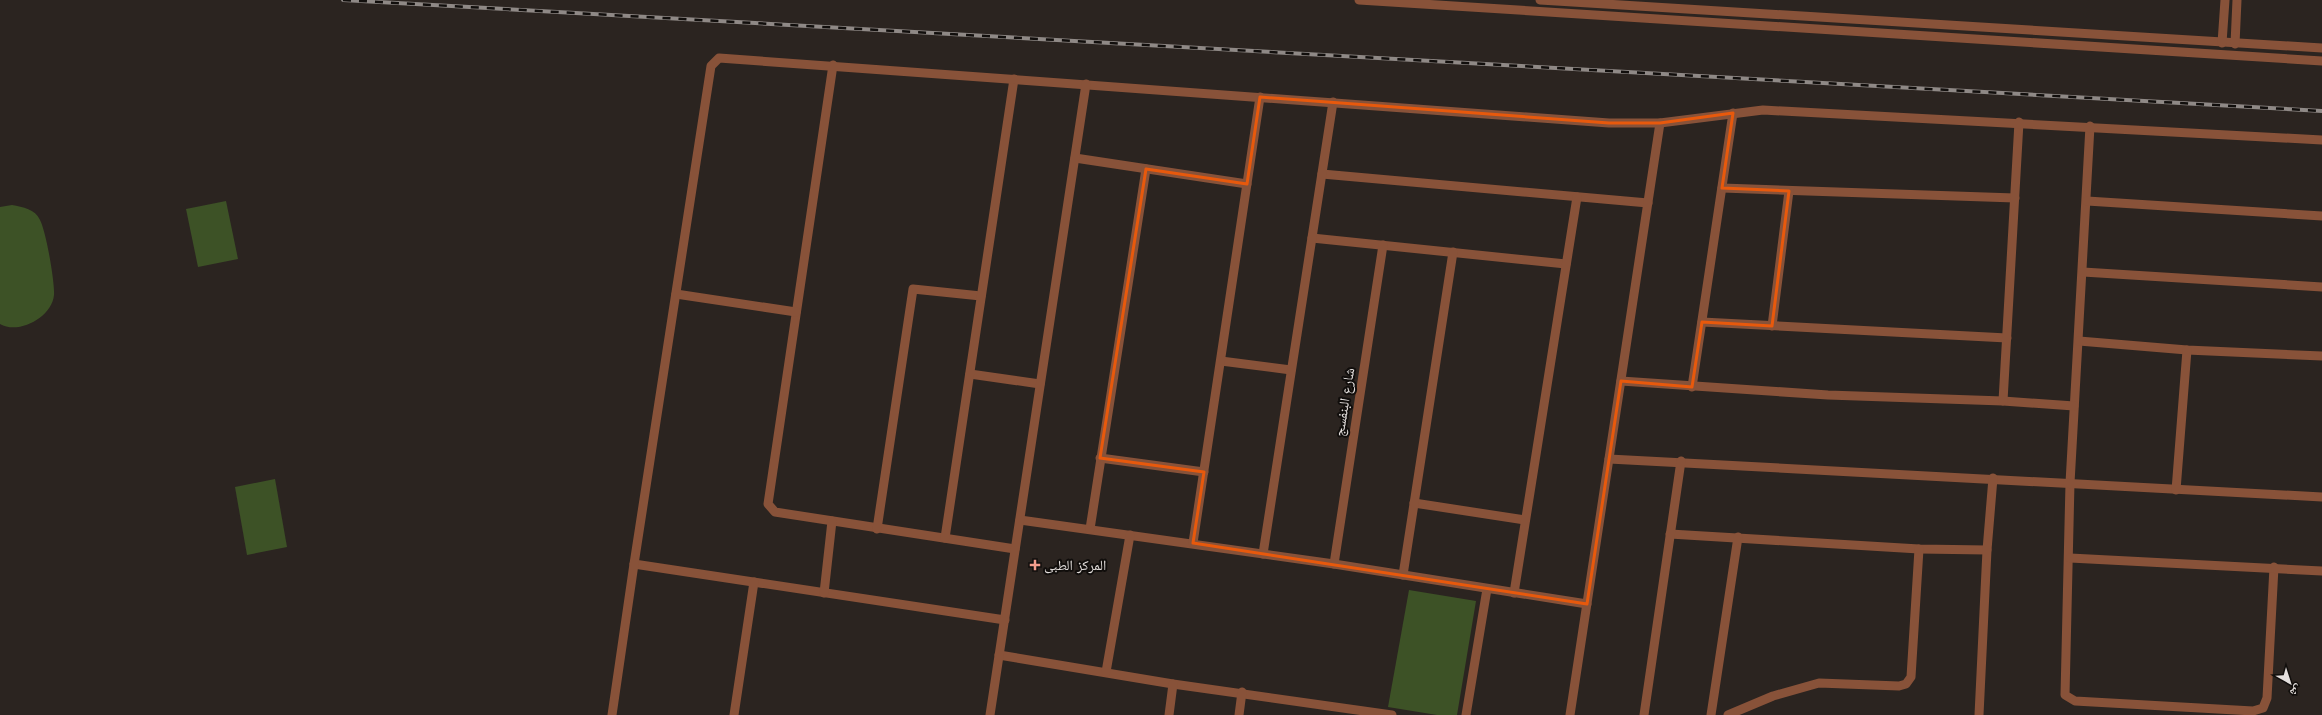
<svg xmlns="http://www.w3.org/2000/svg" width="2322" height="715" viewBox="0 0 2322 715" font-family="Jost,'Noto Naskh Arabic',sans-serif">
  <rect width="100%" height="100%" fill="#2b2420"/>
  <g fill="#3d5226">
    <polygon points="226,201 238,259 198,267 186,209"/>
    <path d="M12 205C23 207 35 209 40 220 46 231 55 283 54 295 52 317 19 335 0 324V207Z"/>
    <polygon points="275,479 287,547 247,555 235,487"/>
    <polygon points="1409,590 1476,601 1457,715 1437,715 1388,707"/>
  </g>
  <g fill="none" stroke-linecap="round" stroke-linejoin="round">
    <g stroke="#885239" stroke-width="9">
      <polyline points="1359,0 2322,61"/>
      <polyline points="1540,0 2322,48"/>
      <polyline points="2222,43 2225,0"/>
      <polyline points="2235,44 2237,0"/>
      <polyline points="833,65 768,504 775,512 1015,549"/>
      <polyline points="2090,126 2070,483 2065,695 2075,701 2253,711 2263,708 2267,698 2274,567"/>
      <polyline points="1075,158 1247,184"/>
      <polyline points="1322,174 1648,203"/>
      <polyline points="1722,188 2015,198"/>
      <polyline points="2087,201 2322,216"/>
      <polyline points="1312,238 1566,264"/>
      <polyline points="2083,272 2322,287"/>
      <polyline points="676,294 796,312"/>
      <polyline points="1702,322 2007,338"/>
      <polyline points="1772,326 1789,191"/>
      <polyline points="2079,341 2187,350 2322,356"/>
      <polyline points="1221,361 1291,370"/>
      <polyline points="970,374 1040,384"/>
      <polyline points="1621,381 1828,395 2003,401 2074,406"/>
      <polyline points="1692,387 1733,113"/>
      <polyline points="2003,401 2019,122"/>
      <polyline points="1100,458 1204,472"/>
      <polyline points="1609,459 2322,497"/>
      <polyline points="2176,490 2187,350"/>
      <polyline points="1414,503 1525,520"/>
      <polyline points="1020,520 1334,564 1587,604"/>
      <polyline points="877,529 913,289 981,296"/>
      <polyline points="1090,529 1146,169"/>
      <polyline points="1670,534 1919,549 1987,550"/>
      <polyline points="945,538 1014,79"/>
      <polyline points="1193,543 1260,97"/>
      <polyline points="1263,554 1333,102"/>
      <polyline points="2070,558 2322,571"/>
      <polyline points="634,564 1005,620"/>
      <polyline points="1334,564 1383,245"/>
      <polyline points="1403,575 1453,252"/>
      <polyline points="824,593 832,521"/>
      <polyline points="1514,593 1577,197"/>
      <polyline points="999,655 1173,684 1392,715"/>
      <polyline points="1106,672 1130,535"/>
      <polyline points="612,715 634,564 711,66 719,58 1609,123 1660,123 1763,110 2322,140"/>
      <polyline points="734,715 754,582"/>
      <polyline points="990,715 1086,84"/>
      <polyline points="1169,715 1173,684"/>
      <polyline points="1239,715 1242,692"/>
      <polyline points="1466,715 1487,589"/>
      <polyline points="1570,715 1660,123"/>
      <polyline points="1644,715 1681,461"/>
      <polyline points="1711,715 1738,537"/>
      <polyline points="1728,715 1773,696 1819,683 1899,686 1906,684 1911,677 1919,549"/>
      <polyline points="1979,715 1987,550 1993,478"/>
    </g>
    <defs>
      <polyline id="rail" points="343,0 2322,111"/>
    </defs>
    <use href="#rail" stroke="#8f8986" stroke-width="4"/>
    <use href="#rail" stroke="#110e0c" stroke-width="2.5" stroke-dasharray="8" stroke-linecap="butt"/>
  </g>
  <path fill="none" stroke="#e8590c" stroke-width="3" stroke-linejoin="round" d="M1260 97 1609 123H1660L1733 113 1722 188 1789 191 1772 326 1702 322 1692 387 1621 381 1587 604 1193 543 1204 472 1100 458 1146 169 1247 184Z"/>
  <path fill="#f49d8c" stroke="#110e0c" stroke-width="1.5" d="M1033 559h4v4h4v4h-4v4h-4v-4h-4v-4h4z"/>
  <g text-anchor="middle" stroke-width="4" stroke-linejoin="round" paint-order="stroke">
    <g font-size="14" fill="#e4dfdd" stroke="#110e0c">
      <text transform="translate(1344 402) rotate(-81)" y="5">شارع البنفسج</text>
    </g>
    <g font-size="14" fill="#e4dfdd" stroke="#110e0c" text-anchor="start">
      <text x="1044" y="570">المركز الطبى</text>
    </g>
  </g>
  <g transform="translate(2290 683) rotate(141)" stroke="#110e0c" stroke-width="3" paint-order="stroke">
  <path d="M0-3L7 15L0 10L-7 15Z" fill="#e4dfdd"/>
  <text y="-6" font-size="11" font-weight="bold" text-anchor="middle" fill="#e4dfdd">ش</text>
  </g>
</svg>
